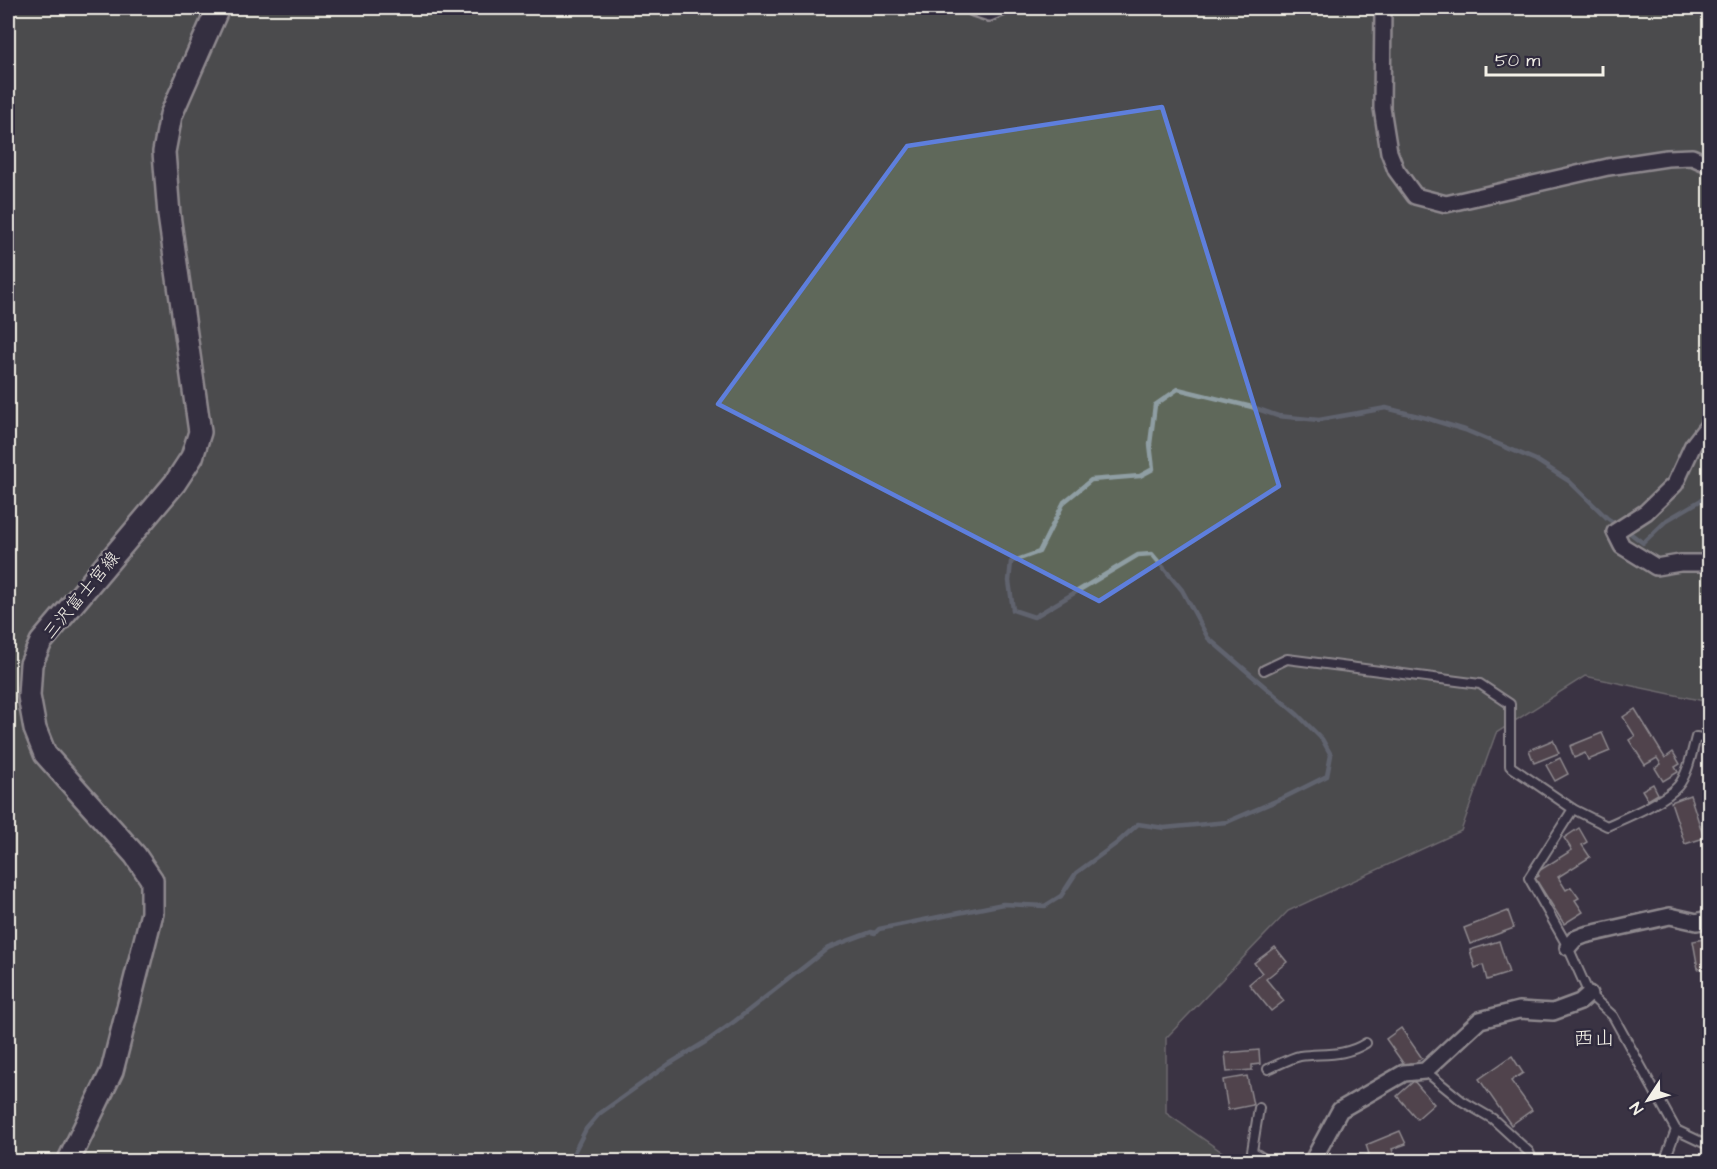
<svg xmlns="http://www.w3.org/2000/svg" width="1717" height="1169" viewBox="0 0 1717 1169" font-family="'Architects Daughter','Klee One',sans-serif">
  <rect width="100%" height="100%" fill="#3b3343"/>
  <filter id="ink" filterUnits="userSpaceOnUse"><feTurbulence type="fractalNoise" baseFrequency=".0167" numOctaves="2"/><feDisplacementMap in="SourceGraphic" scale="12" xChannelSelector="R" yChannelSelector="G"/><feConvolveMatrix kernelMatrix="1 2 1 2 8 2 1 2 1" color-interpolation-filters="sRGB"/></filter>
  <g filter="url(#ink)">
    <polygon fill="#5f675a" stroke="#aaaca1" stroke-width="1.5" points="8,8 1709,8 1709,702 1585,676 1496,733 1461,831 1288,911 1166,1038 1166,1113 1235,1161 8,1161"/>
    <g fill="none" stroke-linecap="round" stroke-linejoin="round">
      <g stroke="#8f9ea3" stroke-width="4.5">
        <polyline points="1626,530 1643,543 1667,520 1710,495"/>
        <polyline points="569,1162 586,1129 599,1114 669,1064 707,1041 735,1021 828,948 871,932 875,933 879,929 1003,904 1045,906 1061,896 1076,873 1117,843 1138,824 1164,828 1227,822 1285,797 1327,776 1331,755 1322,739 1298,715 1208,638 1182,590 1152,554 1138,555 1034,617 1013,610 1009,581 1011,562 1039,552 1064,502 1091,480 1140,476 1153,469 1150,444 1155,405 1178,389 1252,407 1278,416 1319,420 1386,408 1426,418 1465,430 1536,460 1569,481 1607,518 1619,526"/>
      </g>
    </g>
    <g fill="#6b5959" stroke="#f4f1e8" stroke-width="1.5">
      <polygon points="1635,709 1665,758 1673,752 1680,764 1675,767 1678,772 1663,781 1655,768 1661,764 1657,758 1645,765 1629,740 1635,736 1623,717"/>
      <polygon points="1602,733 1610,751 1588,760 1585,753 1574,758 1570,746"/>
      <polygon points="1553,740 1559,753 1534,763 1529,750"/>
      <polygon points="1560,758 1568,774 1555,781 1546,765"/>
      <polygon points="1653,784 1658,794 1648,800 1642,790"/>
      <polygon points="1690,795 1704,838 1685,844 1671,802"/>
      <polygon points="1579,828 1587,842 1582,845 1590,857 1558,877 1566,890 1571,887 1579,898 1575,900 1583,912 1564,924 1535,878 1539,876 1537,872 1572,850 1564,838"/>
      <polygon points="1508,911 1514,928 1470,944 1464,928"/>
      <polygon points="1710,938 1710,967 1698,969 1693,941"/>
      <polygon points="1499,941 1509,973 1487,980 1483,965 1475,968 1470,950"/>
      <polygon points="1275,947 1287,962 1266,979 1284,1001 1271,1011 1249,984 1262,973 1254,963"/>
      <polygon points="1401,1028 1422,1058 1412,1065 1410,1063 1405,1066 1386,1039"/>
      <polygon points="1259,1050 1260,1064 1252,1065 1252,1070 1227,1072 1225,1053"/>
      <polygon points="1512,1056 1523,1073 1511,1081 1532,1110 1511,1125 1479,1079"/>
      <polygon points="1247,1076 1253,1105 1228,1110 1223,1080"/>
      <polygon points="1414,1081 1434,1104 1417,1119 1397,1096"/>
      <polygon points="1400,1131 1406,1144 1392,1149 1396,1160 1401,1158 1402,1162 1351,1162 1369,1154 1366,1145"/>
    </g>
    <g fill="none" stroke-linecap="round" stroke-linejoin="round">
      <defs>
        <g id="lane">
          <polyline points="1264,670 1287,659 1480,684 1510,704 1510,766 1573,809 1529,878 1568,947 1589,994 1613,1016 1676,1130 1664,1162"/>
          <path d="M1573 809 1607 826C1627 817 1664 802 1678 786 1688 774 1692 752 1696 737L1710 739"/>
          <path d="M1268 1069C1278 1065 1290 1058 1300 1056 1325 1053 1344 1057 1366 1043"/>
          <polyline points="1425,1071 1462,1101 1493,1119 1529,1152 1533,1162"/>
          <polyline points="1259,1108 1252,1151 1269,1162"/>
          <polyline points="1676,1130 1710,1146"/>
        </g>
        <g id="street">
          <polyline points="974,8 989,13 1001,8"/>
          <polyline points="1383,8 1382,108 1389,152 1396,170 1415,196 1446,204 1608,167 1667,158 1692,157 1710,165"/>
          <polyline points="1710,423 1693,445 1675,484 1646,512 1615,532 1622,546 1656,567 1680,563 1710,563"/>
          <polyline points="1568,947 1575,939 1585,935 1670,916 1697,922 1710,918"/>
          <polyline points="1312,1162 1340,1110 1404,1073 1425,1071 1480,1020 1519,1010 1553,1012 1580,1002 1589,994"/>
        </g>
        <polyline id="secondary" points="68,1162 112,1071 152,913 152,880 135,855 45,754 35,729 29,696 31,664 41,642 175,483 192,457 200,432 169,215 164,152 171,115 218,8"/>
      </defs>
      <use href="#lane" stroke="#f4f1e8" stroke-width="12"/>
      <use href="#street" stroke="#f4f1e8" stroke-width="20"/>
      <use href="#secondary" stroke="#f4f1e8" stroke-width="26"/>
      <use href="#lane" stroke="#2f2a3d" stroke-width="8"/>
      <use href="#street" stroke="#2f2a3d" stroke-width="15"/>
      <use href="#secondary" stroke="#2f2a3d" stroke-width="21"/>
    </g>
  </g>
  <path d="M0 0H1717V1169H0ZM1162 107 1279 486 1099 601 718 404 907 146Z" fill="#3b3343" fill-opacity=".55" fill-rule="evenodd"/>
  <path fill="none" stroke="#5e7fdd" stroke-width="4.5" stroke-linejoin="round" d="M1162 107 1279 486 1099 601 718 404 907 146Z"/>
  <g text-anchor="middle" stroke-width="5" stroke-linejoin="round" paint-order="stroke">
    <g font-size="18" fill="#f4f1e8" stroke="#2f2a3d">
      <text transform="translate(81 595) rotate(-50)" y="6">三沢富士宮線</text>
    </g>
    <g font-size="21" fill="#f4f1e8" stroke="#2f2a3d">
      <text x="1594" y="1045">西山</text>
    </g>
  </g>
  <rect width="1717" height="1169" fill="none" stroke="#2f2a3d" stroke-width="30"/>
  <rect x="15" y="15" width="1687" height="1139" fill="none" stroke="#f4f1e8" stroke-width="2" filter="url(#ink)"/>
  <g transform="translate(1648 1100) rotate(234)" stroke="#2f2a3d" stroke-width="4.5" paint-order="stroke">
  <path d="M0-4.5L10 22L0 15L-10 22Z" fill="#f4f1e8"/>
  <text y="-9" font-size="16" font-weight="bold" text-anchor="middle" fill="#f4f1e8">N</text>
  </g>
  <path d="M1486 66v9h117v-9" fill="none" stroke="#f4f1e8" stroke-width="3"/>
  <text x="1495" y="66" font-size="18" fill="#f4f1e8" stroke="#2f2a3d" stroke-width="4.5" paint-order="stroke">50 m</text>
</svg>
